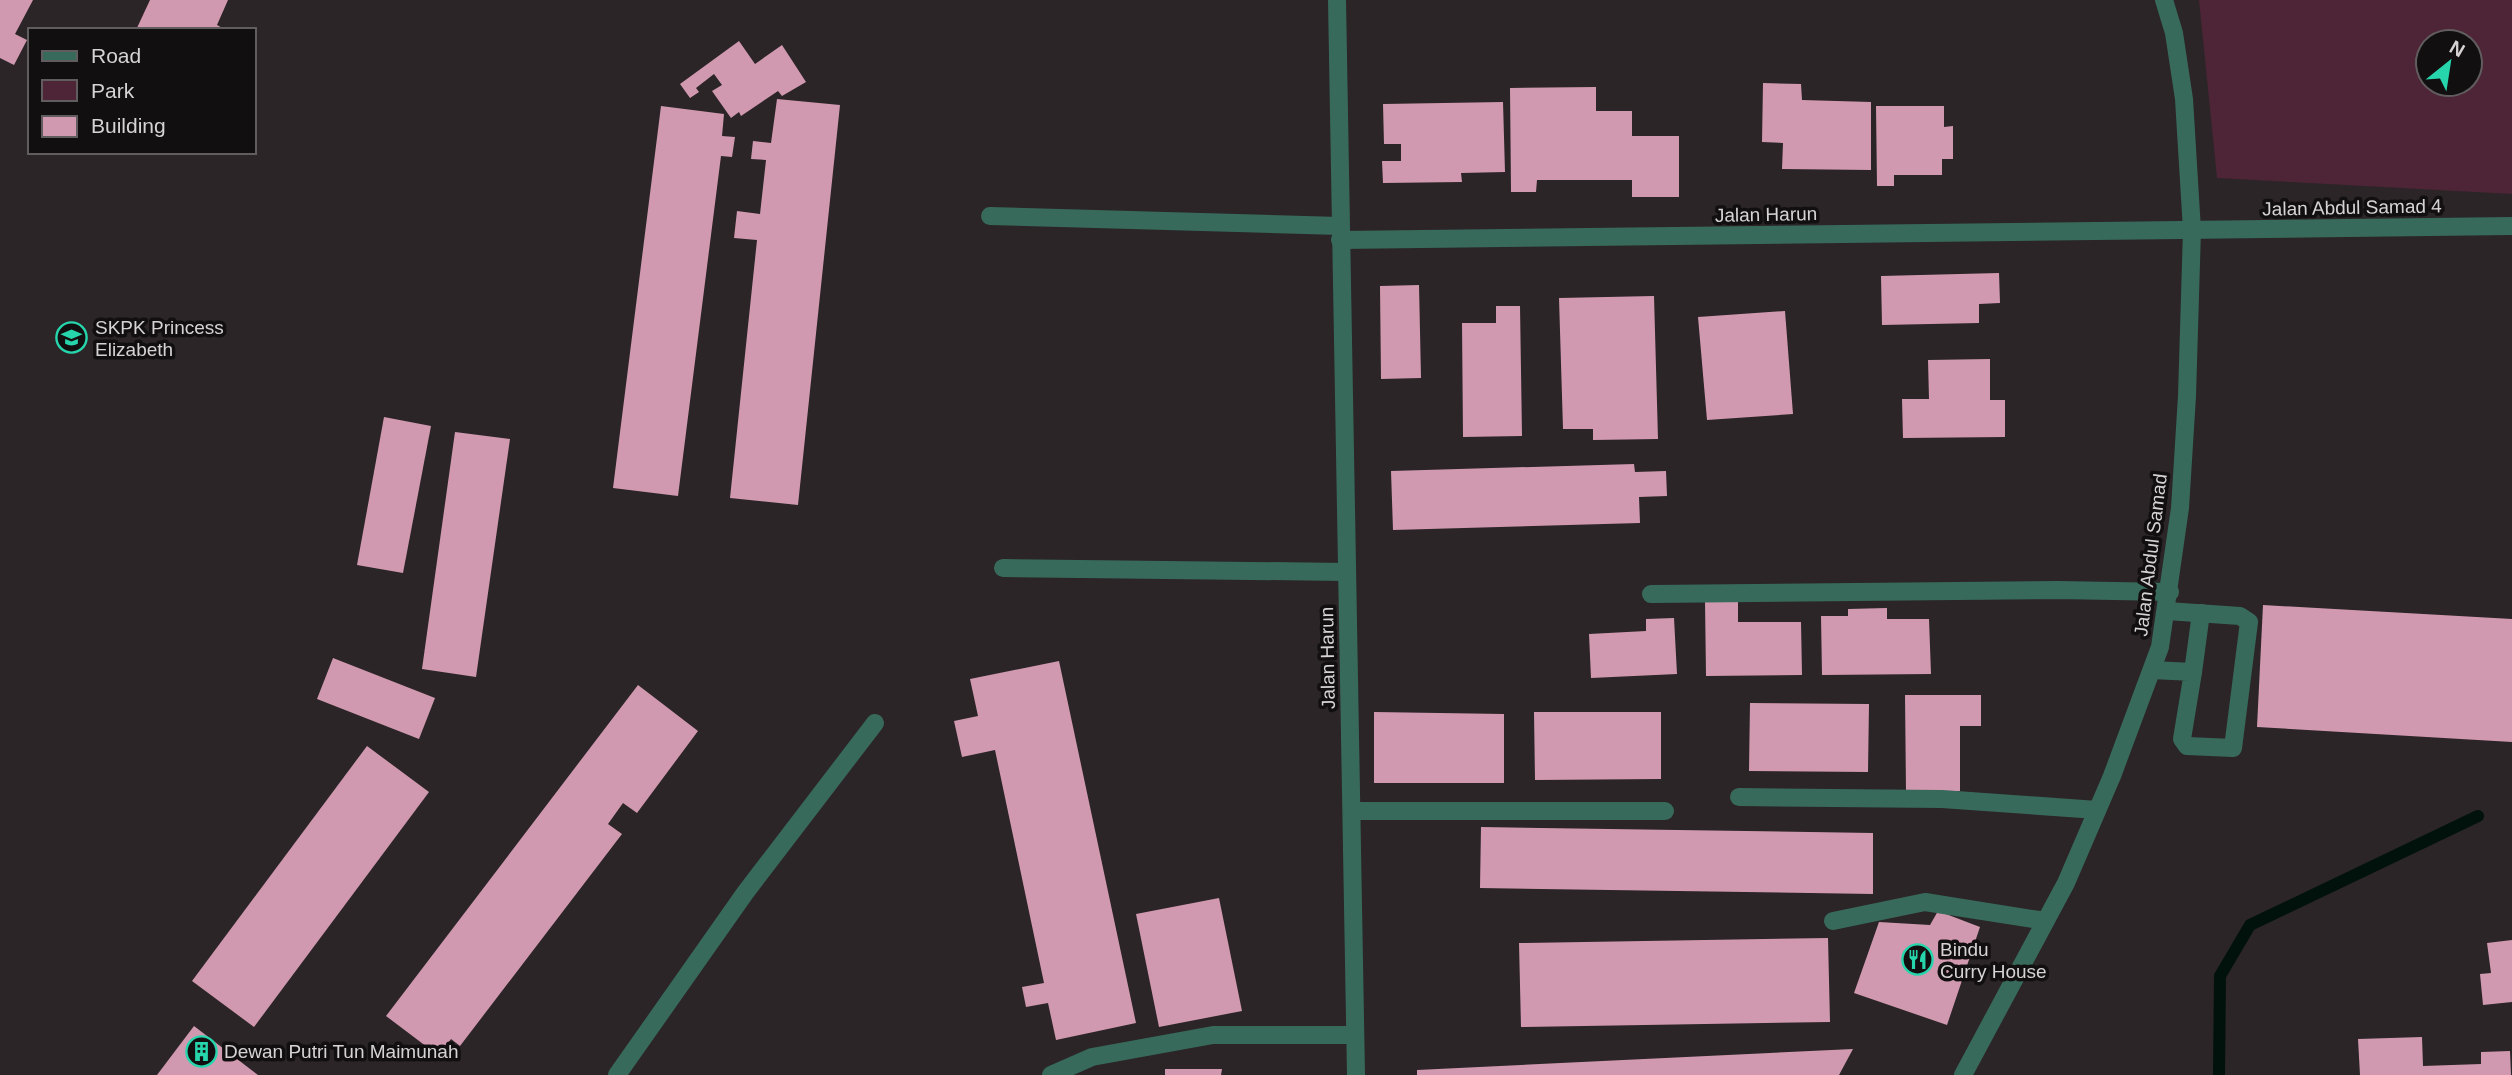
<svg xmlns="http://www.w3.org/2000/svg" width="2512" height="1075" viewBox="0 0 2512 1075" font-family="Arial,sans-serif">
  <rect width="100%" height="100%" fill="#2b2527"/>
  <path fill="#4e2437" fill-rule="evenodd" d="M2199 0H2512V194L2217 178ZM2428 42H2470V84H2428Z"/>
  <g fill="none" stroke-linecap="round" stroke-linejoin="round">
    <polyline stroke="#01120d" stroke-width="12" points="2219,1075 2220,976 2250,925 2478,816"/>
  </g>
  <g fill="#d199af">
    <polygon points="0,0 33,0 15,34 27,40 14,65 0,58"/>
    <polygon points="150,0 228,0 217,25 226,30 136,30"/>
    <polygon points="739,41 755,64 782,45 806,82 782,96 778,91 741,116 739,112 731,118 712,91 722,85 714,74 696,88 699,92 690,98 680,84"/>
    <polygon points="1763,83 1801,84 1802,100 1871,102 1871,170 1782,169 1783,143 1762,142"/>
    <polygon points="1596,87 1596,111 1632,111 1632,136 1679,136 1679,197 1632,197 1632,180 1537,180 1536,192 1511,192 1510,88"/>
    <polygon points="777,99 840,105 798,505 730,498 757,240 734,238 737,211 760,214 766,160 751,159 753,141 771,143"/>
    <polygon points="1503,102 1505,172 1461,173 1462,182 1383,183 1382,161 1401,161 1401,144 1384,144 1383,104"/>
    <polygon points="661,106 724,114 722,136 735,137 732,157 721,156 678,496 613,488"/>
    <polygon points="1876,106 1944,106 1944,127 1953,126 1953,159 1942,159 1942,175 1894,175 1894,186 1877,186"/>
    <polygon points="1999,273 2000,303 1979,304 1979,323 1882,325 1881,276"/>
    <polygon points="1419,285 1421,378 1381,379 1380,286"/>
    <polygon points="1654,296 1658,439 1593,440 1593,429 1563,429 1559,298"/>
    <polygon points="1496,306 1520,306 1522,436 1463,437 1462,323 1496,323"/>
    <polygon points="1785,311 1793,414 1707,420 1698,317"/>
    <polygon points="1990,359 1990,400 2005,400 2005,437 1903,438 1902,399 1929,399 1928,360"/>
    <polygon points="384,417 431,426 403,573 357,565"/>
    <polygon points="455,432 510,439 476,677 422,669"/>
    <polygon points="1634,464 1635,472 1666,471 1667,496 1639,497 1640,523 1393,530 1391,471"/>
    <polygon points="1705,601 1738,601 1738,622 1801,622 1802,675 1706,676"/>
    <polygon points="2263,605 2512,619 2512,742 2257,727"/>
    <polygon points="1887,608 1887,619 1929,619 1931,674 1822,675 1821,616 1848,616 1848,609"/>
    <polygon points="1674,618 1677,674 1591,678 1589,634 1646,631 1646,619"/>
    <polygon points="333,658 435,698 419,739 317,699"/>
    <polygon points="1059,661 1136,1023 1056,1040 1048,1003 1026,1007 1022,987 1044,983 995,750 962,757 954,721 978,716 970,679"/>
    <polygon points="638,685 698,731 637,813 623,803 608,824 622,834 460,1046 451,1039 439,1056 386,1016"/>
    <polygon points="1905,695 1981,695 1981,726 1960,726 1960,791 1906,792"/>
    <polygon points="1750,703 1869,704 1868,772 1749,771"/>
    <polygon points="1374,712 1504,714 1504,783 1374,783"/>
    <polygon points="1534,712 1661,712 1661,779 1535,780"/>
    <polygon points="367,746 429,792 254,1027 192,981"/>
    <polygon points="1481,827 1873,833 1873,894 1480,888"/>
    <polygon points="1219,898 1242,1011 1159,1027 1136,914"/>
    <polygon points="1938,911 1980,927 1947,1025 1854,993 1879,922 1930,925"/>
    <polygon points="1828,938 1830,1022 1521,1027 1519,943"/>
    <polygon points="2512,940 2512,1002 2483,1005 2480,974 2491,973 2487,943"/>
    <polygon points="194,1026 258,1075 157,1075"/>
    <polygon points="2422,1037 2423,1066 2481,1064 2481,1052 2510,1051 2511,1075 2360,1075 2358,1039"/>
    <polygon points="1853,1049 1839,1075 1417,1075 1417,1070"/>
    <polygon points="1165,1069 1222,1069 1221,1075 1165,1075"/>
  </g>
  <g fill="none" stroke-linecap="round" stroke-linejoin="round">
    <g stroke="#386a5b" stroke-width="18">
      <polyline points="2152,670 2193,672 2182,739 2187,746 2233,748 2249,622 2240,616 2167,611"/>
      <polyline points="2193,672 2201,613"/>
      <polyline points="1833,921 1925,902 2045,921"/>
      <polyline points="617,1075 745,893 875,723"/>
      <polyline points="1051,1075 1092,1057 1213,1035 1355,1035"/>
    </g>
    <g stroke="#386a5b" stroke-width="18">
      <polyline points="1337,0 1356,1075"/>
      <polyline points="990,216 1340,226"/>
      <polyline points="1340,240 2512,226"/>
      <polyline points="1003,568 1347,572"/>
      <polyline points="1651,594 2058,590 2170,592"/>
      <polyline points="1739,797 1942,799 2097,810"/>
      <polyline points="1352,811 1665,811"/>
    </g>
    <polyline stroke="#386a5b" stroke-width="18" points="1963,1075 2066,883 2112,776 2160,647 2180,508 2187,396 2192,230 2184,99 2174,33 2164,0"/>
  </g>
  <defs>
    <symbol id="school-ring" viewBox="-11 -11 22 22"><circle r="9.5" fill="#120f10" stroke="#27d5ad" stroke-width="1.5"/><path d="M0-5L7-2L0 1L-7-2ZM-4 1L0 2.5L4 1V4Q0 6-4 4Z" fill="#27d5ad"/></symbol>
    <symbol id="restaurant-ring" viewBox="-11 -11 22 22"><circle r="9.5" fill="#120f10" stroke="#27d5ad" stroke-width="1.5"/><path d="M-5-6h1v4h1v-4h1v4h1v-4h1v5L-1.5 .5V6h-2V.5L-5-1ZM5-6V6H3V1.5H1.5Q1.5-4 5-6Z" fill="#27d5ad"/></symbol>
    <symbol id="building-ring" viewBox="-11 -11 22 22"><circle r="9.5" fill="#120f10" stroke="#27d5ad" stroke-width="1.5"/><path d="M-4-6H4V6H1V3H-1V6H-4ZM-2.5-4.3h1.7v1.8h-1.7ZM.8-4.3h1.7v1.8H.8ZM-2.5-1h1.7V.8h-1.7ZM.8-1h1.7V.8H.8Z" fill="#27d5ad"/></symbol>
  </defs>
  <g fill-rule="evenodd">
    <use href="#school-ring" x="54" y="320" width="35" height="35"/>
    <use href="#restaurant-ring" x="1900" y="942" width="35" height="35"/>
    <use href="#building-ring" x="184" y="1034" width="35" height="35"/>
  </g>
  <g text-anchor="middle" stroke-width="7" stroke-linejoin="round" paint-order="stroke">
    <g font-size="19" fill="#d7d3d4" stroke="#120f10">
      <text transform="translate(2352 207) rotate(-1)" y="7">Jalan Abdul Samad 4</text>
      <text transform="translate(1766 214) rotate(-1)" y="7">Jalan Harun</text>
      <text transform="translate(2150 555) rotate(-83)" y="7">Jalan Abdul Samad</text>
      <text transform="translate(1327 658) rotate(-91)" y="7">Jalan Harun</text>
    </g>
    <g font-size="19" fill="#d7d3d4" stroke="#120f10" text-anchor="start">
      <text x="95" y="334">SKPK Princess<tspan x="95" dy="22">Elizabeth</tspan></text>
      <text x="1940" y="956">Bindu<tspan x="1940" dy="22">Curry House</tspan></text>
      <text x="224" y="1058">Dewan Putri Tun Maimunah</text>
    </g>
  </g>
  <rect x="28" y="28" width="228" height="126" fill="#120f10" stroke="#615d5e" stroke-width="2"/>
  <rect x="42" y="51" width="35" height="10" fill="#386a5b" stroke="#615d5e" stroke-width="2"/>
  <text x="91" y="63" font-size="21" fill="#d7d3d4">Road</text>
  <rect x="42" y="80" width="35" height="21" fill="#4e2437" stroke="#615d5e" stroke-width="2"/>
  <text x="91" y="98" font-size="21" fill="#d7d3d4">Park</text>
  <rect x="42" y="116" width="35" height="21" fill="#d199af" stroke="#615d5e" stroke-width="2"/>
  <text x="91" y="133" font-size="21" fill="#d7d3d4">Building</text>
  <g transform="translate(2449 63) rotate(30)"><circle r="33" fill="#120f10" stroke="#615d5e" stroke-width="2"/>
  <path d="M0-5L12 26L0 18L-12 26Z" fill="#27d5ad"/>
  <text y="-10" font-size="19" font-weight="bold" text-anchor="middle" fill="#d7d3d4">N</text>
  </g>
</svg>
